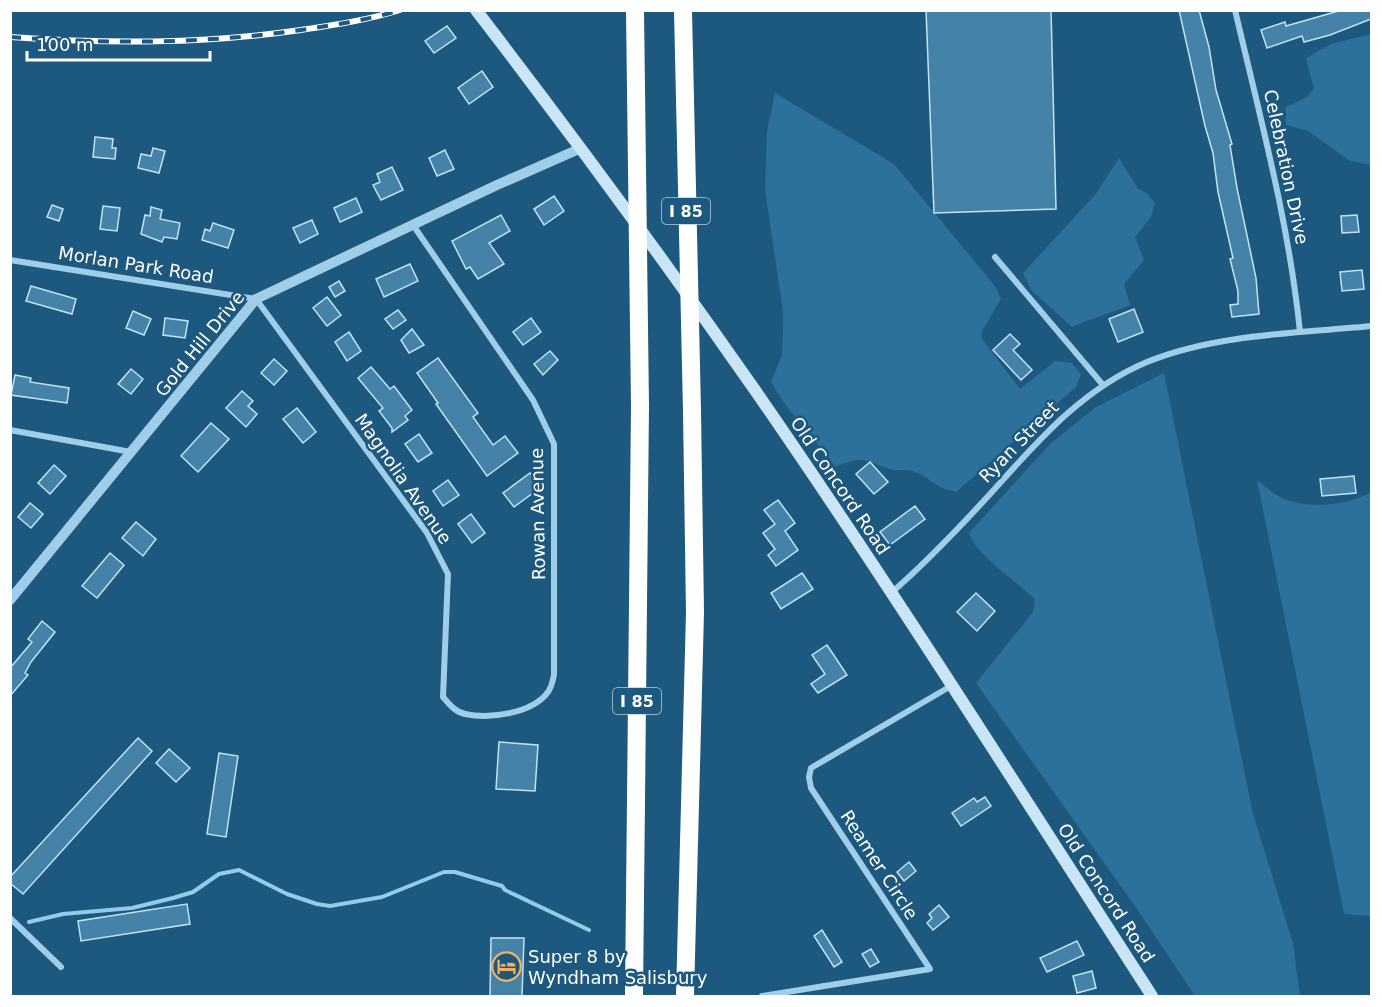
<svg xmlns="http://www.w3.org/2000/svg" width="1382" height="1007" viewBox="0 0 1382 1007" font-family="'DejaVu Sans',sans-serif">
  <rect width="100%" height="100%" fill="#1d587e"/>
  <g fill="#2c719a">
    <polygon points="1371,34 1372,34 1371,165 1350,161 1308,131 1286,125 1286,107 1307,97 1314,89 1306,58 1331,44"/>
    <path d="M775 93 894 164 995 286 1001 299 982 331V339L1020 389 1055 361 1072 363 1081 374 1076 387 956 492C934 487 935 482 918 473 910 469 903 470 895 470 882 469 871 459 858 460 851 460 843 465 835 466 815 439 786 410 771 382L782 355 783 332V311L765 191 767 131Z"/>
    <path d="M1119 158 1138 189 1147 193 1155 203 1151 217 1135 237 1144 260 1124 284 1130 305C1110 314 1091 318 1072 327L1031 290 1023 273 1095 195Z"/>
    <path d="M1164 373 1253 814 1293 943 1300 996H1195L1137 909 976 683 1033 612 1035 599C1018 583 974 553 969 533L1050 444 1096 407Z"/>
    <path d="M1257 480C1266 487 1278 498 1289 501 1314 508 1349 505 1371 492V916L1344 914Z"/>
  </g>
  <g fill="none" stroke-linecap="round" stroke-linejoin="round">
    <polyline stroke="#93cbea" stroke-width="4" points="29,922 63,914 132,908 173,898 193,892 219,874 239,870 287,894 317,904 330,906 382,897 444,872 455,872 502,886 505,890 589,930"/>
  </g>
  <g fill="#4582a8" stroke="#c3e3f6" stroke-width="1.5">
    <polygon points="926,10 1051,10 1056,209 934,213"/>
    <polygon points="1179,10 1199,10 1209,47 1216,90 1232,144 1230,145 1237,188 1256,278 1259,314 1232,317 1230,305 1238,304 1238,291 1230,259 1233,258 1218,192 1213,153 1205,126"/>
    <polygon points="1342,10 1371,10 1371,19 1330,35 1304,42 1302,36 1267,48 1261,30 1285,22 1286,26"/>
    <polygon points="447,26 456,38 434,53 425,41"/>
    <polygon points="482,71 493,87 469,104 458,88"/>
    <polygon points="95,137 113,139 112,148 116,148 115,159 93,157"/>
    <polygon points="153,148 165,151 159,173 138,168 141,154 151,156"/>
    <polygon points="445,150 454,169 437,176 429,158"/>
    <polygon points="392,167 403,190 381,200 373,185 380,182 377,174"/>
    <polygon points="554,196 564,211 544,225 534,209"/>
    <polygon points="356,198 362,212 340,222 334,208"/>
    <polygon points="52,205 63,209 59,221 47,217"/>
    <polygon points="103,206 120,208 117,231 100,229"/>
    <polygon points="151,207 162,210 160,219 180,223 177,239 164,237 162,242 141,234 145,215 150,216"/>
    <polygon points="501,215 510,231 489,243 504,264 478,279 470,267 466,269 452,241"/>
    <polygon points="1357,215 1359,232 1342,233 1341,216"/>
    <polygon points="312,220 318,234 300,243 293,228"/>
    <polygon points="213,223 234,230 228,248 202,240 205,229 210,231"/>
    <polygon points="410,264 418,281 384,297 376,279"/>
    <polygon points="1362,270 1364,289 1342,291 1340,272"/>
    <polygon points="339,281 345,291 335,297 329,287"/>
    <polygon points="31,286 76,299 72,314 26,301"/>
    <polygon points="327,297 341,315 327,326 313,308"/>
    <polygon points="1134,309 1143,332 1118,342 1109,319"/>
    <polygon points="398,310 406,320 393,329 385,319"/>
    <polygon points="133,311 151,319 144,335 126,328"/>
    <polygon points="165,318 188,321 185,338 163,335"/>
    <polygon points="531,318 541,332 523,345 513,332"/>
    <polygon points="412,329 424,345 409,353 401,340"/>
    <polygon points="349,332 361,351 347,361 335,342"/>
    <polygon points="1010,334 1020,344 1013,350 1032,370 1021,380 993,350"/>
    <polygon points="550,351 558,360 543,375 534,364"/>
    <polygon points="438,358 478,413 473,417 493,445 505,436 518,453 487,476 436,404 438,403 417,373"/>
    <polygon points="274,359 287,371 274,385 261,373"/>
    <polygon points="371,367 390,389 394,386 412,410 405,416 408,420 392,432 392,428 379,411 383,408 358,378"/>
    <polygon points="131,369 143,379 131,394 118,384"/>
    <polygon points="15,375 31,378 30,382 69,388 67,403 11,395"/>
    <polygon points="242,391 253,401 248,406 257,414 246,427 226,408"/>
    <polygon points="297,408 316,432 303,443 283,419"/>
    <polygon points="211,423 229,439 198,472 181,456"/>
    <polygon points="419,434 432,453 418,462 405,444"/>
    <polygon points="870,462 888,482 874,494 856,474"/>
    <polygon points="54,465 66,476 50,494 38,483"/>
    <polygon points="530,473 541,487 514,507 503,493"/>
    <polygon points="1354,476 1356,493 1322,496 1320,479"/>
    <polygon points="448,480 459,495 443,506 433,491"/>
    <polygon points="778,500 795,523 785,531 798,550 776,566 768,555 775,549 763,533 775,524 764,510"/>
    <polygon points="30,503 43,514 31,528 18,517"/>
    <polygon points="915,506 925,519 890,545 880,532"/>
    <polygon points="471,514 485,533 472,543 458,524"/>
    <polygon points="136,522 156,539 143,556 122,538"/>
    <polygon points="110,553 124,565 97,598 82,586"/>
    <polygon points="802,573 813,589 781,609 771,593"/>
    <polygon points="976,593 995,611 977,631 957,612"/>
    <polygon points="42,621 55,632 31,662 25,673 28,675 10,696 10,668 32,642 28,639"/>
    <polygon points="827,645 847,675 818,693 811,684 825,674 812,655"/>
    <polygon points="138,738 152,751 23,894 10,883 10,877"/>
    <polygon points="499,742 538,745 535,791 496,789"/>
    <polygon points="169,749 190,768 176,782 156,763"/>
    <polygon points="219,753 238,756 226,837 207,834"/>
    <polygon points="985,797 991,806 961,826 952,813 974,798 977,802"/>
    <polygon points="909,862 916,871 904,881 897,872"/>
    <polygon points="187,904 190,924 81,941 78,921"/>
    <polygon points="939,905 949,917 933,930 927,923 932,918 929,914"/>
    <polygon points="822,930 842,962 834,967 814,936"/>
    <polygon points="491,938 524,938 522,996 490,996"/>
    <polygon points="1077,941 1084,955 1047,972 1040,958"/>
    <polygon points="871,949 879,962 870,967 862,954"/>
    <polygon points="1092,971 1096,988 1077,993 1073,976"/>
  </g>
  <g fill="none" stroke-linecap="round" stroke-linejoin="round">
    <g stroke="#a0cde8" stroke-width="6">
      <path d="M1235 10C1260 117 1289 223 1300 332"/>
      <polyline points="995,257 1103,385"/>
      <path d="M10 260 256 299 427 533 448 574 443 697C449 704 455 712 465 714 489 719 532 714 548 692 551 688 553 680 554 675V444L533 400 413 225"/>
      <polyline points="10,430 131,452"/>
      <path d="M891 593C927 562 959 528 991 493 1037 442 1082 389 1147 362 1215 334 1299 333 1372 326"/>
      <polyline points="10,918 61,967"/>
      <polyline points="762,996 930,969 811,788 809,777 811,768 951,686"/>
    </g>
    <polyline stroke="#a0cde8" stroke-width="10" points="10,600 256,299 497,185 579,149"/>
    <path stroke="#cae5f6" stroke-width="12" d="M476 10C573 136 667 264 757 393 894 591 1022 795 1152 996"/>
    <g stroke="#fff" stroke-width="18">
      <polyline points="634,996 640,406"/>
      <polyline points="685,996 695,612 692,411"/>
    </g>
    <defs>
      <path id="rail" d="M10 37C110 44 202 44 301 30 334 25 368 20 400 10"/>
    </defs>
    <use href="#rail" stroke="#fff" stroke-width="6"/>
    <use href="#rail" stroke="#1d587e" stroke-width="4" stroke-dasharray="11" stroke-linecap="butt"/>
    <g stroke="#fff" stroke-width="18">
      <polyline points="635,10 640,406"/>
      <polyline points="683,10 692,411"/>
    </g>
  </g>
  <defs>
    <symbol id="hotel-ring" viewBox="-11 -11 22 22"><circle r="9.5" fill="#1d587e" stroke="#f8b05e" stroke-width="1.5"/><path d="M-6-4.5h1.5V1H6V5H4.5V3h-9V5H-6ZM-4 0a1.8 1.8 0 1 1 3.6 0ZM.5 0V-2.5h3Q6-2.5 6 0Z" fill="#f8b05e"/></symbol>
  </defs>
  <g fill-rule="evenodd">
    <use href="#hotel-ring" x="490" y="950" width="33" height="33"/>
  </g>
  <g text-anchor="middle" stroke-width="5" stroke-linejoin="round" paint-order="stroke">
    <g fill="#1d587e" stroke="#bbcdd8" stroke-width="1.5">
      <rect x="662" y="198" width="48" height="26" rx="4.5"/>
      <rect x="613" y="688" width="48" height="26" rx="4.5"/>
    </g>
    <g font-size="16" font-weight="bold" fill="#fff">
      <text x="686" y="217">I 85</text>
      <text x="637" y="707">I 85</text>
    </g>
    <g font-size="18" fill="#fff" stroke="#1d587e">
      <text transform="translate(1286 167) rotate(78)" y="6">Celebration Drive</text>
      <text transform="translate(136 265) rotate(9)" y="6">Morlan Park Road</text>
      <text transform="translate(200 344) rotate(-51)" y="6">Gold Hill Drive</text>
      <text transform="translate(1019 442) rotate(-46)" y="6">Ryan Street</text>
      <text transform="translate(403 479) rotate(55)" y="6">Magnolia Avenue</text>
      <text transform="translate(840 486) rotate(56)" y="6">Old Concord Road</text>
      <text transform="translate(538 514) rotate(-91)" y="6">Rowan Avenue</text>
      <text transform="translate(879 865) rotate(57)" y="6">Reamer Circle</text>
      <text transform="translate(1106 893) rotate(57)" y="6">Old Concord Road</text>
    </g>
    <g font-size="18" fill="#fff" stroke="#1d587e" text-anchor="start">
      <text x="528" y="963">Super 8 by<tspan x="528" dy="21">Wyndham Salisbury</tspan></text>
    </g>
  </g>
  <rect width="1382" height="1007" fill="none" stroke="#ffffff" stroke-width="24"/>
  <path d="M27 51v9h183v-9" fill="none" stroke="#ffffff" stroke-width="3"/>
  <text x="36" y="51" font-size="18" fill="#ffffff" stroke="#1d587e" stroke-width="4.5" paint-order="stroke">100 m</text>
</svg>
